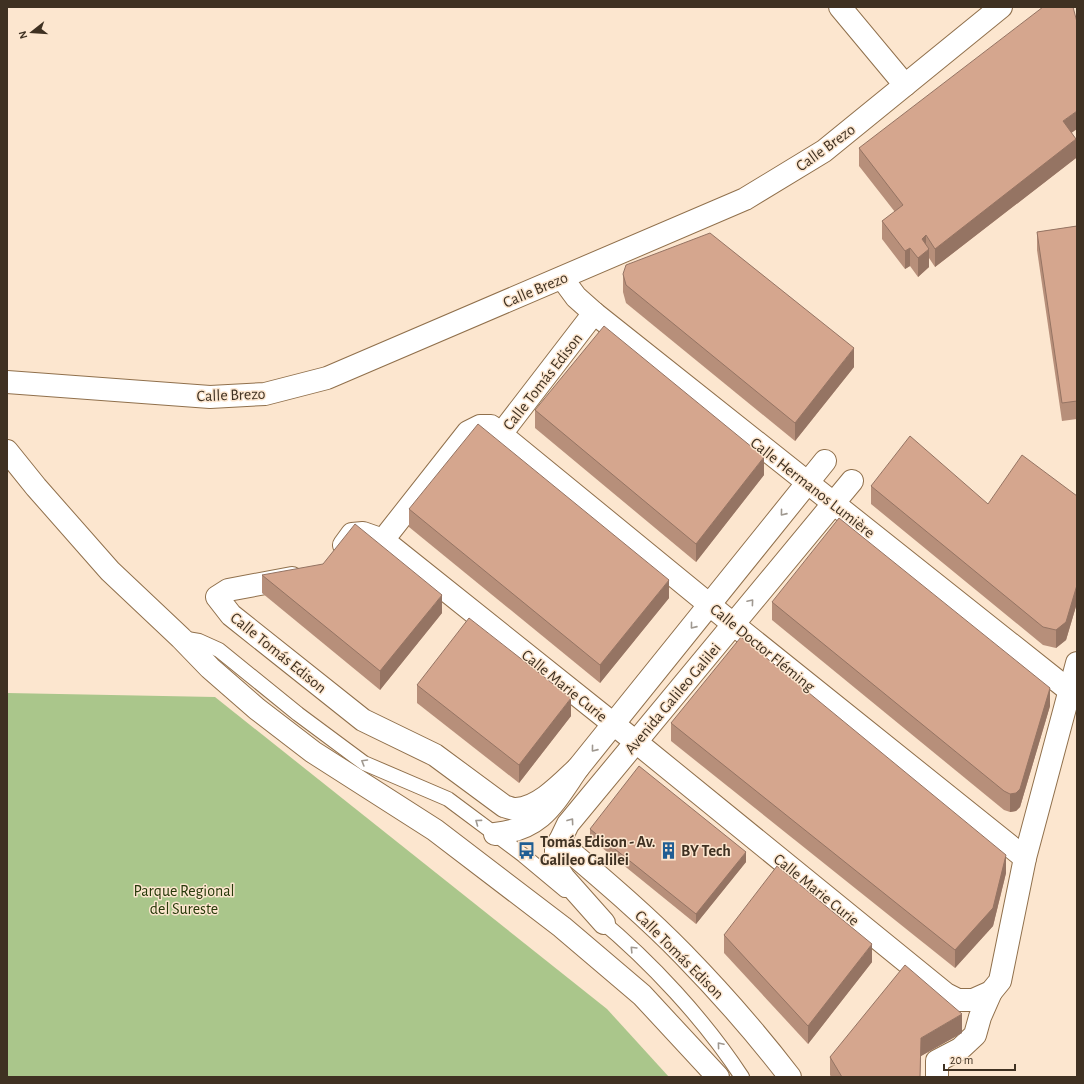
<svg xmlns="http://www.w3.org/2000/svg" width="1084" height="1084" viewBox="0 0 1084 1084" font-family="'Alegreya Sans',sans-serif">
  <rect width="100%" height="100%" fill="#fce6cf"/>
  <polygon fill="#aac68b" points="7,693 215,697 607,1009 669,1077 7,1077"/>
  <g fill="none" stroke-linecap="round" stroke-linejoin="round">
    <defs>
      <g id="lane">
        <polyline points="181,638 199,641 219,650 298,714 364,763 448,799 523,855 565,890"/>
        <path d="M598 918C651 962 704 1019 742 1077"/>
      </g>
      <g id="street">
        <polyline points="840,7 905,85"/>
        <polyline points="562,278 576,297 594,313 1070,691"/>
        <polyline points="7,382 210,397 265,394 327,378 745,199 824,151 1001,7"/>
        <polyline points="501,434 594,313"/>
        <polyline points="383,540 468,432 480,426 491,426 733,624 1025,858"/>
        <polyline points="344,545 352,534 363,533 383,540 636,742 946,994 958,1000 973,1000 991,992 1000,981 1025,858 1077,663"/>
        <path d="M292 578 228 590 217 597 231 615 363 720 435 755 504 806C507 807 512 809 516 809 539 808 562 783 578 768"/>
        <path d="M495 834C542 829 553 804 578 768L825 461"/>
        <path d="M559 842C601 878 644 914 683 954 720 992 757 1034 790 1077"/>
        <polyline points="604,923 564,878 556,866 556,849 568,824 852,481"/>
        <polyline points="937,1077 937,1061 960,1049 975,1035 980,1017 991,992"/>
      </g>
      <polyline id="primary" points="7,451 36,487 110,571 181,638 210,668 257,709 313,752 435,830 562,927 642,995 718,1077"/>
    </defs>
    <use href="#lane" stroke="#90704c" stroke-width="16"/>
    <use href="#street" stroke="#90704c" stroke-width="24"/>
    <use href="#primary" stroke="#90704c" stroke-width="24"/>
    <use href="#lane" stroke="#fff" stroke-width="14"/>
    <use href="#street" stroke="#fff" stroke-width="22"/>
    <use href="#primary" stroke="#fff" stroke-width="22"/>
  </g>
  <g fill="#b78f7a">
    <polygon points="1072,133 1076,158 935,267 929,258 929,267 918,277 910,266 905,269 882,239 882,221 895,212 859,166 859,148"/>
    <polygon points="1077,226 1077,419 1062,421 1037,250 1037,232"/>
    <polygon points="623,274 854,367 795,441 626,303 623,292"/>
    <polygon points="535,410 764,475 696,562 535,428"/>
    <polygon points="871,486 988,504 1077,496 1077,603 1066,640 1056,648 1043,645 871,504"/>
    <polygon points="409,509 669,598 600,683 409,527"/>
    <polygon points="262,575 442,613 380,690 262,593"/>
    <polygon points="772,602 1050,706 1020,807 1016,811 1010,812 1004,810 772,620"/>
    <polygon points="417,685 571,716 519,783 417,703"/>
    <polygon points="671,723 1006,873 993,926 955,968 671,741"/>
    <polygon points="590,829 746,862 696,924 590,838"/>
    <polygon points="724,935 872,962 808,1044 724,953"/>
    <polygon points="962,1033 921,1056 920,1077 831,1077 830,1075 830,1057"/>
  </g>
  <g fill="#957463">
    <polygon points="1077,111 1077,129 1063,139 1063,121"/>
    <polygon points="1076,139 1076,158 935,267 935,249"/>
    <polygon points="926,235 926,252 929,249 929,267 918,277 918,258 922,239"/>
    <polygon points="910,248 910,266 905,269 905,251"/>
    <polygon points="854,348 854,367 795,441 795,423"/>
    <polygon points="764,457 764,475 696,562 696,544"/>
    <polygon points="669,580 669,598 600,683 600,665"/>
    <polygon points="1077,585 1077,603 1066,640 1056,648 1056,630"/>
    <polygon points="442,595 442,613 380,690 380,671"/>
    <polygon points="1050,688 1050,706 1020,807 1016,811 1010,812 1010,794"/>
    <polygon points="571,698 571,716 519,783 519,765"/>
    <polygon points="746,852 746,862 696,924 696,914"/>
    <polygon points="1006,855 1006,873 993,926 955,968 955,950"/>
    <polygon points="872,944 872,962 808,1044 808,1026"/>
    <polygon points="962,1014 962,1033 921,1056 920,1077 921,1038"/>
  </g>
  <g fill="#d5a68e" stroke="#957463">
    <polygon points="1043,7 1073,7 1077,22 1077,111 1063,121 1076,139 935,249 926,235 922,239 929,249 918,258 910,248 905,251 882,221 903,205 859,148"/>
    <polygon points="1077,226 1077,401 1062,403 1037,232"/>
    <polygon points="710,233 854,348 795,423 626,285 623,274 626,265"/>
    <polygon points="604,326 764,457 696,544 535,410"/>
    <polygon points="478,424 669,580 600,665 409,509"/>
    <polygon points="910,436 988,504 1022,455 1077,496 1077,585 1066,622 1056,630 1043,627 871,486"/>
    <polygon points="839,518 1050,688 1020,789 1016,793 1010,794 1004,791 772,602"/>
    <polygon points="355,524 442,595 380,671 262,575 323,564"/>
    <polygon points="469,618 571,698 519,765 417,685"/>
    <polygon points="741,637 1006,855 993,908 955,950 671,723"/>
    <polygon points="639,766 746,852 696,914 590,829"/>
    <polygon points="777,866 872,944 808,1026 724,935"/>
    <polygon points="905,965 962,1014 921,1038 920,1077 842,1077 830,1057"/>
  </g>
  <defs><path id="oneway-chevron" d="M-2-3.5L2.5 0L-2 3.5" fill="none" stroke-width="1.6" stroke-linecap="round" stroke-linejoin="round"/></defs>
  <g stroke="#9f9890">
    <use href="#oneway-chevron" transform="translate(783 513) rotate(129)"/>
    <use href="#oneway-chevron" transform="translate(751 602) rotate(-50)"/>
    <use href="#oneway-chevron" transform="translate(693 626) rotate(129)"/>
    <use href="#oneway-chevron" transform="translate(594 749) rotate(129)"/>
    <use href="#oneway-chevron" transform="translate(364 762) rotate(-149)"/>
    <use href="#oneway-chevron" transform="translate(571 821) rotate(-54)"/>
    <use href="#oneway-chevron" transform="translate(478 822) rotate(-144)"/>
    <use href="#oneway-chevron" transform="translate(633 949) rotate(-134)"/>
    <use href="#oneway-chevron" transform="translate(720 1045) rotate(-130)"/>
  </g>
  <defs>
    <symbol id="bus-bare" viewBox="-9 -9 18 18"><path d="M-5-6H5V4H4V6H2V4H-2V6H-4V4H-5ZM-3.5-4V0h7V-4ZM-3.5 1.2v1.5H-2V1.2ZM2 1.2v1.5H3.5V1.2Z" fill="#1f5d93" stroke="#fce6cf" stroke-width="2.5" paint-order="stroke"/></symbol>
    <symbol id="building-bare" viewBox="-9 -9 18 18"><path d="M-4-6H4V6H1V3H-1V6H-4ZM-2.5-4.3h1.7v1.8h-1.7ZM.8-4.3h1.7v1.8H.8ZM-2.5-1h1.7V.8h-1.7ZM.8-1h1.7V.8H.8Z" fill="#1f5d93" stroke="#fce6cf" stroke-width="2.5" paint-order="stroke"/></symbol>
  </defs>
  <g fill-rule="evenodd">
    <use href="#bus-bare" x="514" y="838" width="25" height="25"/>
    <use href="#building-bare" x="656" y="838" width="25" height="25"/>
  </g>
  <g text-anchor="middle" stroke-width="3" stroke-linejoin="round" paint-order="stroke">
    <g font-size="16" fill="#3f3122" stroke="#fce6cf">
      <text transform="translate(825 147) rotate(-36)" y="6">Calle Brezo</text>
      <text transform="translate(535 289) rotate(-23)" y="6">Calle Brezo</text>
      <text transform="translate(542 381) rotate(-52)" y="6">Calle Tomás Edison</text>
      <text transform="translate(231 394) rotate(-2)" y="6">Calle Brezo</text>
      <text transform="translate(813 487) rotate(38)" y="6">Calle Hermanos Lumière</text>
      <text transform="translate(763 647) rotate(39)" y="6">Calle Doctor Fléming</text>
      <text transform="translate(279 652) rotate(39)" y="6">Calle Tomás Edison</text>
      <text transform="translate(565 685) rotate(39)" y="6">Calle Marie Curie</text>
      <text transform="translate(672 698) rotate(-50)" y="6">Avenida Galileo Galilei</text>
      <text transform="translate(817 889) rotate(39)" y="6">Calle Marie Curie</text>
      <text transform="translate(680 954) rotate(45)" y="6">Calle Tomás Edison</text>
    </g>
    <g font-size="16" font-weight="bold" fill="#3f3122" stroke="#fce6cf" text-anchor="start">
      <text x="540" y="847">Tomás Edison - Av.<tspan x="540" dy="18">Galileo Galilei</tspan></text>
      <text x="681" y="856">BY Tech</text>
    </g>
    <g font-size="16" fill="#27390a" stroke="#fce6cf">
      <text x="184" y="896">Parque Regional<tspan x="184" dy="18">del Sureste</tspan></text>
    </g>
  </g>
  <rect width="1084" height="1084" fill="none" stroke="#3f3122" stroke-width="16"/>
  <g transform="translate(32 32) rotate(253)" stroke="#fce6cf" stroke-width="3" paint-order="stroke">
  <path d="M0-3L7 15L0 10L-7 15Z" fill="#3f3122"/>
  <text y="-6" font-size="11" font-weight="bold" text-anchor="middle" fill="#3f3122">N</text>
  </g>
  <path d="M944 1064v6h71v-6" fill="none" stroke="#3f3122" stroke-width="2"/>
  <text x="950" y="1064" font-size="12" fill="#3f3122" stroke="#fce6cf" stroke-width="3" paint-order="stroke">20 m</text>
</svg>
